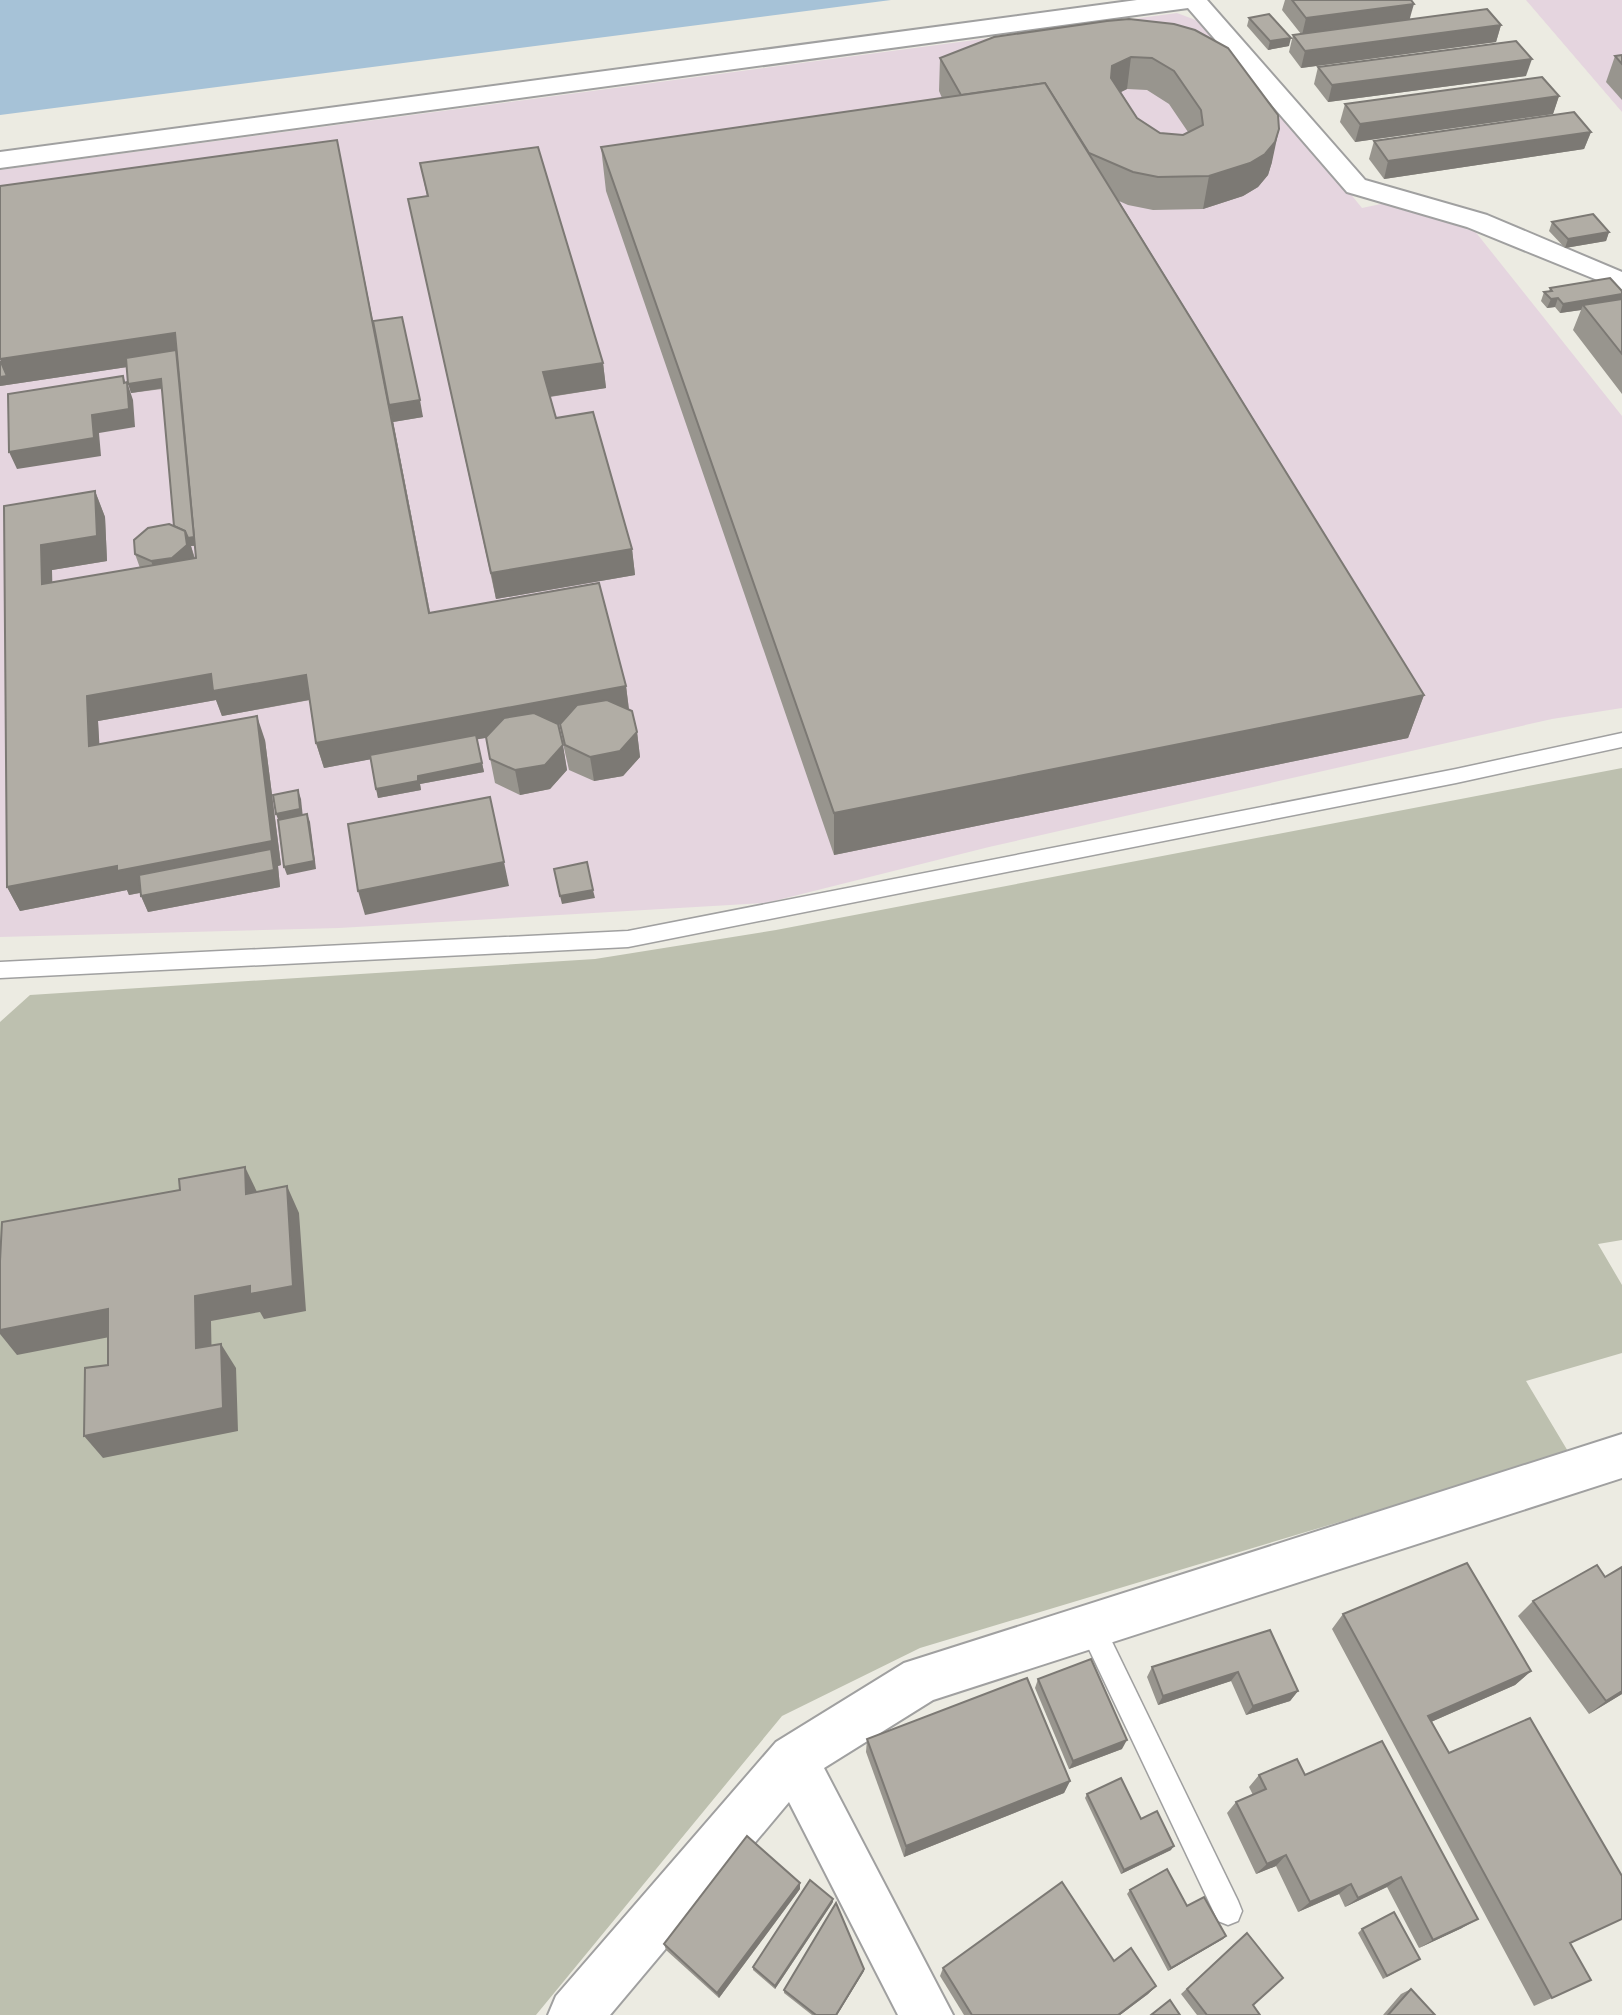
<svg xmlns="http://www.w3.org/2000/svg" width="1622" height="2015" viewBox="0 0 1622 2015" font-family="'Golos Text',sans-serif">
  <rect width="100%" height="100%" fill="#ecebe2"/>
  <g fill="#e5d5df">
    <polygon points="1526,0 1622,0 1622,112"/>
    <polygon points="1177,13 1201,22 1302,134 1362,208 1395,201 1474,230 1622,416 1622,708 1552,719 989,847 766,903 339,928 0,937 0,170"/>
  </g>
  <polygon fill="#bdc0af" points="1622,768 1622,1240 1598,1244 1622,1285 1622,1353 1526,1381 1569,1453 920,1648 782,1716 536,2015 0,2015 0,1022 30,995 595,959 776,930"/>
  <polygon fill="#a6c2d7" points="0,0 891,0 0,115"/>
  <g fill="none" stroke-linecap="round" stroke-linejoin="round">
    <defs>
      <g id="lane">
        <polygon points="1622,733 1622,747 1456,783 628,947 0,978 0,962 628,931 1456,769"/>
        <polygon points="1091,1613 1100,1617 1238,1901 1242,1911 1238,1921 1228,1925 1218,1921 1078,1626 1082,1617"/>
      </g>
      <g id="street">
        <polygon points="1137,0 1207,0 1365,180 1487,215 1622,272 1622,290 1467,227 1347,192 1188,8 0,168 0,152"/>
        <polygon points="1622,1434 1622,1478 933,1700 824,1768 953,2015 898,2015 789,1802 610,2015 548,2015 556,1996 776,1742 904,1663"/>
      </g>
    </defs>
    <use href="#lane" stroke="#a0a0a0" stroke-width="3"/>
    <use href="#street" stroke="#a0a0a0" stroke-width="4"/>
    <use href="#lane" fill="#fff" fill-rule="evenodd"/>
    <use href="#street" fill="#fff" fill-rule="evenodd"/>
  </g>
  <g fill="#98958e" fill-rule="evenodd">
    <polygon points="1285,0 1411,0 1410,20 1501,25 1496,42 1301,68 1289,52 1293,35 1301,34 1282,10"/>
    <polygon points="1249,18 1289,46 1268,50 1247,26"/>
    <path d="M1129 19 1272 162 1268 175 1258 187 1243 196 1203 209 1153 210 1128 205 1119 201 1424 695 1408 738 834 855 606 191 601 147 942 98 939 91 940 58ZM1127 89 1147 90 1169 104 1188 132 1183 135 1160 133 1137 118 1121 92Z"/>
    <polygon points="1622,55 1622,100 1606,82 1615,56"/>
    <polygon points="1318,67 1526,76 1328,102 1314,84"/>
    <polygon points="1559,96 1553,114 1355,142 1340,122 1345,104"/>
    <polygon points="1591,132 1584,149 1384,179 1369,159 1374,141"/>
    <path d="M337 140 373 321 423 417 393 422V421L430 612 626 686 629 709 637 732 640 757 623 776 594 781 569 770 564 748 560 724H559L567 770 550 789 520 795 495 783 486 738 477 739 484 772 420 784 421 790 378 798 371 759 324 768 316 743 310 700 222 716 216 700 98 721 99 744 265 740 281 865 278 866 280 887 148 912 141 896 140 893 129 895 127 890 20 911 7 887 4 506 95 491 105 517 107 561 52 570V582L140 568 135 554 174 526 162 389 131 393 127 367 0 386 1 362 0 359ZM191 546H195L196 558H195Z"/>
    <polygon points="420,163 603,363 606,388 550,397 556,418 632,549 635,575 496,599 408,199 427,196"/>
    <polygon points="1552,222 1609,232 1606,241 1565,248 1549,231"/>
    <polygon points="1550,288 1622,291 1622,394 1573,330 1581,310 1560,313 1555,307 1547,308 1541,301 1544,292 1549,292"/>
    <polygon points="1622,1567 1622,1694 1589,1714 1518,1616 1533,1601 1605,1577"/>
    <polygon points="1343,1614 1531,1671 1515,1685 1431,1722 1449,1753 1570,1944 1552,1998 1534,2006 1332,1629"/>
    <polygon points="1270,1630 1298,1691 1290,1701 1246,1715 1231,1681 1158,1705 1147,1677 1152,1667"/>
    <polygon points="1038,1679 1122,1749 1069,1769 1035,1688"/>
    <polygon points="867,1739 1070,1781 1064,1793 904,1857 866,1752"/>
    <polygon points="1259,1775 1305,1775 1462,1928 1419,1948 1387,1887 1345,1907 1339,1894 1298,1912 1276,1866 1256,1874 1227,1813 1236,1802 1253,1795 1249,1787"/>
    <polygon points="1087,1794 1141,1819 1171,1850 1121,1874 1085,1798"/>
    <polygon points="800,1889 719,1998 666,1950 664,1944"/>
    <polygon points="1130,1890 1226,1936 1223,1939 1168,1971 1127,1894"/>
    <polygon points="833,1902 775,1989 753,1970 753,1967"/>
    <polygon points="1362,1929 1420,1959 1383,1979 1358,1933"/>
    <polygon points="1247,1933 1253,2005 1260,2015 1197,2015 1181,1994"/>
    <polygon points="943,1968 1156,1986 1148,1994 1120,2015 964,2015 940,1976"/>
    <polygon points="864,1969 864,1971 837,2015 812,2015 784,1993 784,1990"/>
    <polygon points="1411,1989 1435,2015 1383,2015 1401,1994"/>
  </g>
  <g fill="#7c7974">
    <polygon points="1414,4 1409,21 1302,35 1306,18"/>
    <polygon points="1501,25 1496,42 1301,68 1305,51"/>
    <polygon points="1291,38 1289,46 1268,50 1270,41"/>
    <polygon points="1131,57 1127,89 1107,99 1112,66"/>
    <polygon points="1532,59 1526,76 1328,102 1332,85"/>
    <polygon points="1559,96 1553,114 1355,142 1360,124"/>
    <polygon points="1279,129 1272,162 1268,175 1258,187 1243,196 1203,209 1209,176"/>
    <polygon points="1591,132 1584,149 1384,179 1388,161"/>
    <polygon points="337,140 389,405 420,400 423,417 393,422 393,421 435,638"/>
    <polygon points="1609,232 1606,241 1565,248 1568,239"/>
    <polygon points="1622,294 1622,300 1583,305 1581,310 1560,313 1563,304"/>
    <polygon points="1558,298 1555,307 1547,308 1551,299"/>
    <polygon points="175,333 183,359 201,545 191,546 194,557 196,571 182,583 161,587 151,561 172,558 184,548 178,549 175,540 186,538 185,531 188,538 198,536 181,359 0,386 0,377 7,376 0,359"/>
    <polygon points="603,363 606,388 547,397 543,372"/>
    <polygon points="123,376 127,387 127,382 133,400 135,427 99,433 101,456 17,469 9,452 92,415 124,383"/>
    <polygon points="161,379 164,388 131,393 128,384"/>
    <polygon points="95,491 105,517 107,561 52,570 53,609 42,584 41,545"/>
    <polygon points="632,549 635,575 496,599 491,573"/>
    <polygon points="211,674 306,675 314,699 222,716 216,700 98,721 101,771 89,746 87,696"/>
    <polygon points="626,686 629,711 324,768 316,743"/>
    <polygon points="1424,695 1408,738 834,855 834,813"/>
    <polygon points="257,716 265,740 281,865 278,866 280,887 148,912 141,896 274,866 129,895 127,890 20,911 7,887"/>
    <polygon points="637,732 640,757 623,776 594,781 590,757"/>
    <polygon points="563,745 567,770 550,789 520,795 515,770"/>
    <polygon points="482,763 484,772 420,784 421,790 378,798 376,789 418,776"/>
    <polygon points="298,790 301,799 303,818 279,822 276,814"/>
    <polygon points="307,814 310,822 316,869 287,875 284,867"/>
    <polygon points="504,862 509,886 365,915 358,891"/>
    <polygon points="593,890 595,898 562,904 560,896"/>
    <polygon points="245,1167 258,1194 246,1194"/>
    <polygon points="287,1186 299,1213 306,1311 264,1319 260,1312 211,1321 212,1372 196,1348 195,1296"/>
    <polygon points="108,1309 125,1334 17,1355 0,1334 0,1330"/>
    <polygon points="221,1344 236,1368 238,1431 103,1458 84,1436"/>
    <polygon points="1531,1671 1515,1685 1415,1729 1428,1716"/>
    <polygon points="1238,1672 1231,1681 1158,1705 1163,1696"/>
    <polygon points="1298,1691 1290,1701 1246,1715 1253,1706"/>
    <polygon points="1622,1691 1622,1694 1589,1714 1606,1701"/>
    <polygon points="1127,1740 1122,1749 1069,1769 1073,1761"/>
    <polygon points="1070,1781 1064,1793 904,1857 906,1846"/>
    <polygon points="1174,1846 1171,1850 1121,1874 1124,1870"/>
    <polygon points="1286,1855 1276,1866 1256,1874 1267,1864"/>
    <polygon points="1401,1877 1387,1887 1345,1907 1358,1898"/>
    <polygon points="800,1883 800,1889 719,1998 717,1993"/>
    <polygon points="1351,1884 1339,1894 1298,1912 1310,1902"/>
    <polygon points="833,1899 833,1902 775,1989 775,1986"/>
    <polygon points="1478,1919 1462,1928 1419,1948 1433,1940"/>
    <polygon points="1226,1936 1223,1939 1168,1971 1171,1968"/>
    <polygon points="864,1969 864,1971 837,2015 836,2015"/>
    <polygon points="1156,1986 1148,1994 1120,2015 1118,2015"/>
  </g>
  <g fill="#b1ada5" stroke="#7c7974" stroke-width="2" fill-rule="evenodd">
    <polygon points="1292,0 1411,0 1414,4 1306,18"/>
    <polygon points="1487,9 1501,25 1305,51 1293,35"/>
    <polygon points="1269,14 1291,38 1270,41 1249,18"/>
    <path d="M1129 19 1174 24 1195 30 1228 48 1278 115 1279 129 1275 142 1265 154 1250 163 1209 176 1158 177 1133 172 1089 153 1045 83 961 95 940 58 994 37 1107 21ZM1131 57 1152 58 1174 71 1201 110 1203 125 1183 135 1160 133 1137 118 1111 78 1112 66Z"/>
    <polygon points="1516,41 1532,59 1332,85 1318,67"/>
    <polygon points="1622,55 1622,64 1615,56"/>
    <polygon points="1542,77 1559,96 1360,124 1345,104"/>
    <polygon points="1045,83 1424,695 834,813 601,147"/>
    <polygon points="1574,112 1591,132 1388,161 1374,141"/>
    <polygon points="337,140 429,613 599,583 626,686 316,743 306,675 213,691 211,674 87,696 89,746 257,716 272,841 117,871 117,866 7,887 4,506 95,491 97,536 41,545 42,584 196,558 175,333 0,359 0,186"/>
    <polygon points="538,147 603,363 543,372 556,418 593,412 632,549 491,573 408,199 428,196 420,163"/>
    <polygon points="1593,214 1609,232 1568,239 1552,222"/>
    <polygon points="1610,278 1622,291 1622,294 1563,304 1558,298 1551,299 1544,292 1552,291 1550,288"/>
    <polygon points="1622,299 1622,354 1583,305"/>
    <polygon points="402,317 420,400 389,405 373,321"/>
    <polygon points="176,350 194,537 188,538 185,531 174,526 161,379 128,384 126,358"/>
    <polygon points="0,362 1,362 7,376 0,377"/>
    <polygon points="123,376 124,383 127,382 129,409 92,415 94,438 9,452 8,394"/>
    <polygon points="169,524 185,531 187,545 172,558 151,561 135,554 134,540 148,528"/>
    <polygon points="607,700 632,711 637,732 620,751 590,757 565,745 560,724 577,705"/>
    <polygon points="534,713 558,724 563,745 545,765 515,770 490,759 486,737 504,718"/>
    <polygon points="476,735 482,763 418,776 418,781 376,789 370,755"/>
    <polygon points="298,790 300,809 276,814 273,795"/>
    <polygon points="490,797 504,862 358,891 348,824"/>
    <polygon points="307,814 314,861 284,867 278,820"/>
    <polygon points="271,849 274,870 141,896 139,875"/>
    <polygon points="587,862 593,890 560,896 554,869"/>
    <polygon points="245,1167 246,1194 287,1186 293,1286 250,1294 250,1286 195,1296 196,1348 221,1344 223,1408 84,1436 85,1368 108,1365 108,1309 0,1330 0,1261 2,1222 180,1190 179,1179"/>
    <polygon points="1467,1563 1531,1671 1428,1716 1449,1753 1530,1718 1622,1876 1622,1919 1570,1943 1591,1980 1552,1998 1343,1614"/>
    <polygon points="1597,1565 1605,1577 1622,1567 1622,1691 1606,1701 1533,1601"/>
    <polygon points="1270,1630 1298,1691 1253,1706 1238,1672 1163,1696 1152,1667"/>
    <polygon points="1091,1659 1127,1740 1073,1761 1038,1679"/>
    <polygon points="1027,1678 1070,1781 906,1846 867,1739"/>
    <polygon points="1382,1741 1478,1919 1433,1940 1401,1877 1358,1898 1351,1884 1310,1902 1286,1855 1267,1864 1236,1802 1266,1789 1259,1775 1297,1759 1305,1775"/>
    <polygon points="1121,1778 1141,1819 1157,1811 1174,1846 1124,1870 1087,1794"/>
    <polygon points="747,1836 800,1883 717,1993 664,1944"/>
    <polygon points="1167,1869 1187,1906 1204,1897 1226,1936 1171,1968 1130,1890"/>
    <polygon points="810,1880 833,1899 775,1986 753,1967"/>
    <polygon points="1062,1882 1114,1961 1131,1948 1156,1986 1118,2015 972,2015 943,1968"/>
    <polygon points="836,1903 864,1969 836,2015 816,2015 784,1990"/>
    <polygon points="1394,1912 1420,1959 1387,1976 1362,1929"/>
    <polygon points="1247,1933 1283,1978 1253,2005 1260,2015 1207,2015 1187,1989"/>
    <polygon points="1411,1989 1435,2015 1388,2015"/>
    <polygon points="1170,2000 1180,2015 1151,2015"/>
  </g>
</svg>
